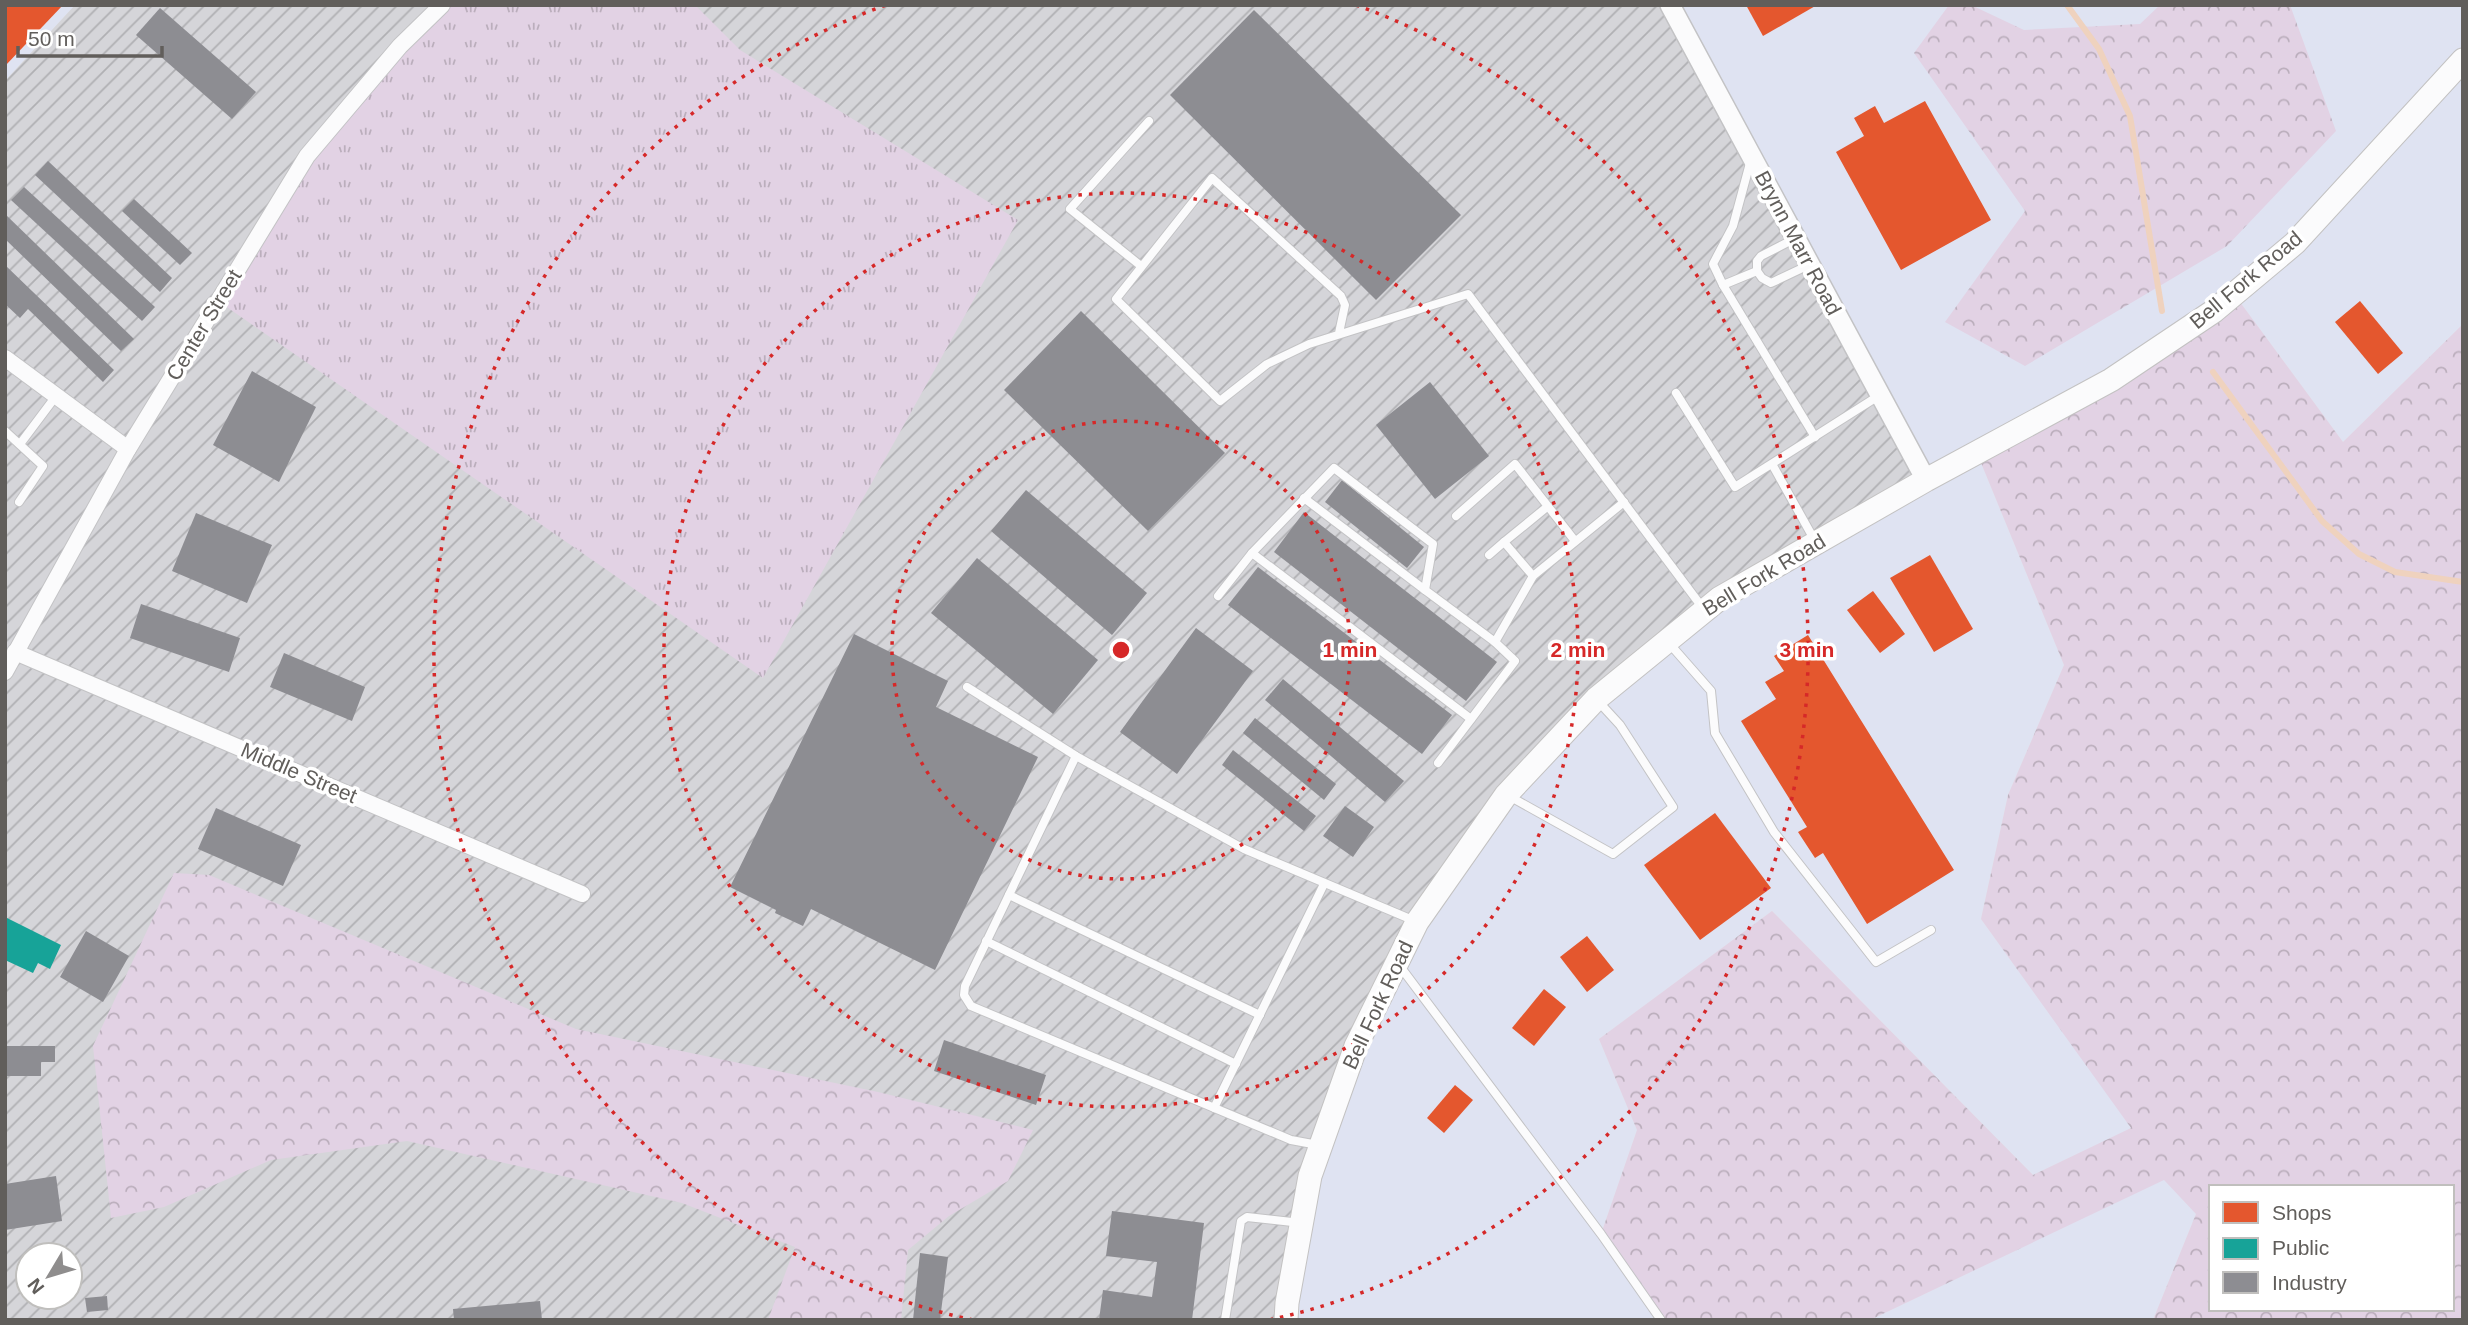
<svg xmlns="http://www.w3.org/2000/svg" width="2468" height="1325" viewBox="0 0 2468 1325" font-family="Helvetica,sans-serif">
  <defs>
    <pattern id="industrial-furrows" width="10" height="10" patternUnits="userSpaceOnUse" patternTransform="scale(1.75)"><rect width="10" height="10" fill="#d5d5d9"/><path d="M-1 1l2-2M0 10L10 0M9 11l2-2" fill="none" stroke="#b0b0b3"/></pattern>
    <pattern id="grass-tufts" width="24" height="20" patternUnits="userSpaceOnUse" patternTransform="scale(1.75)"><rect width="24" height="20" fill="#e2d2e4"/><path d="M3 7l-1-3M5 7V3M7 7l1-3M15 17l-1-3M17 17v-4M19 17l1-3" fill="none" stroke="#bbaebc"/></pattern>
    <pattern id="forest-crowns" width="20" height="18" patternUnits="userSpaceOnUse" patternTransform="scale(1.75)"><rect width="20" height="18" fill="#e2d2e4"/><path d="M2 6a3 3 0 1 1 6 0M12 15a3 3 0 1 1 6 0" fill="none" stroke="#bbaebc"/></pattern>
  </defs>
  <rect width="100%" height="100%" fill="#e5e5e9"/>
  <g fill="#dfe3f2">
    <polygon points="5,5 75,5 5,81"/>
    <polygon points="1669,5 2463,5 2463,324 2343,442 2234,294 1977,453 2064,665 2008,795 1981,919 2132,1128 2033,1175 1772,911 1599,1039 1637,1130 1601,1234 1661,1320 1286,1320 1310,1176"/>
    <polygon points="2164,1179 2196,1214 2153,1320 1870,1320"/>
  </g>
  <path fill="url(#industrial-furrows)" fill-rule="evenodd" d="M75 5H1670L1926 480 1720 598 1596 699 1417 922 1310 1176 1286 1320H5V81ZM28 1255H70V1297H28Z"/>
  <polygon fill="url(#grass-tufts)" points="442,5 695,5 740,50 1018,220 763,678 218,301 307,156"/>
  <g fill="url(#forest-crowns)" fill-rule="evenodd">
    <polygon points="1949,5 1971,5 2024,30 2140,24 2160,5 2290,5 2336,131 2227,246 2025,366 1945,322 2025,211 1914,53"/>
    <path d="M2234 294 2343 442 2463 324V1320H2153L2196 1214 2164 1180 1870 1320H1661L1601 1234 1637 1130 1599 1039 1772 911 2033 1175 2131 1128 1981 919 2008 795 2064 665 1977 453ZM2211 1187H2452V1309H2211Z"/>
    <polygon points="174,873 209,875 576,1029 878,1092 1033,1130 1008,1181 949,1216 908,1250 901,1320 768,1320 795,1247 682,1203 407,1141 271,1160 164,1207 111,1218 93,1046"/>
  </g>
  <g fill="#e4572e">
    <polygon points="5,5 63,5 5,66"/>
    <polygon points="1746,5 1817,5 1763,36"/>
    <polygon points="1925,101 1991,220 1901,270 1836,152 1864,136 1854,118 1875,106 1884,123"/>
    <polygon points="2360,301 2403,353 2378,374 2335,322"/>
    <polygon points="1930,555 1973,629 1934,652 1890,578"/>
    <polygon points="1873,591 1905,634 1880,653 1847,610"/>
    <polygon points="1808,635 1954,870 1867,924 1823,853 1815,858 1798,832 1807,827 1741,721 1776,699 1765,682 1784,671 1774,656"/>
    <polygon points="1715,813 1771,888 1700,940 1644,865"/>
    <polygon points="1587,936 1614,970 1587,992 1560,957"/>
    <polygon points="1544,989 1566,1007 1534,1046 1512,1028"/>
    <polygon points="1455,1085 1473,1100 1444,1133 1427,1118"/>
  </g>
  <polygon fill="#17a398" points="5,917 61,945 50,969 38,963 33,973 5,960"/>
  <g fill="#8d8d92">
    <polygon points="160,8 256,92 232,119 136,35"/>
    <polygon points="1254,10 1461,215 1376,300 1170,95"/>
    <polygon points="48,161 172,278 160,292 35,175"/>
    <polygon points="24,187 155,307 142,321 11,200"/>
    <polygon points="134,199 192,253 180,265 122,211"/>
    <polygon points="5,214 134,339 121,351 5,239"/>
    <polygon points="5,265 114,370 103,382 28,309 20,318 5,304"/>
    <polygon points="1081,311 1225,453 1148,531 1004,390"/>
    <polygon points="252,371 316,407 279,482 213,445"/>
    <polygon points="1430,382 1489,456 1435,499 1376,425"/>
    <polygon points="1342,480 1424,547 1407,568 1325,502"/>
    <polygon points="1026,490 1147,593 1112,635 991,531"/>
    <polygon points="1304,512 1497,662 1466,701 1274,552"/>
    <polygon points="196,513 272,545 247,603 172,571"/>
    <polygon points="977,558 1098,660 1053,714 931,613"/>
    <polygon points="1258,567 1452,715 1422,754 1228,605"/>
    <polygon points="141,604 240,638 229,672 130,638"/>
    <polygon points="1196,628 1253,671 1177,774 1120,732"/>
    <polygon points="854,634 948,681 936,707 1038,757 935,970 811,909 803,926 775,913 776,910 730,887"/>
    <polygon points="284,653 365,687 352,721 270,687"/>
    <polygon points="1283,679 1404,781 1385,802 1265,700"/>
    <polygon points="1255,718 1336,784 1324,800 1243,733"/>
    <polygon points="1233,750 1316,816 1304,831 1222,765"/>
    <polygon points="1345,806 1374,827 1353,857 1323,836"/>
    <polygon points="216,808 301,845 283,886 198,849"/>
    <polygon points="86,931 129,956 103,1002 60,977"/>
    <polygon points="944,1040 1046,1075 1036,1105 934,1071"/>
    <polygon points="5,1046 55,1046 55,1062 41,1062 41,1076 5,1076"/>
    <polygon points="56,1176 62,1221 5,1230 5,1184"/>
    <polygon points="1112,1211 1204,1223 1192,1320 1099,1320 1103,1290 1152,1297 1157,1262 1106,1256"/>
    <polygon points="920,1253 948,1257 940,1320 913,1320"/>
    <polygon points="107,1296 108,1310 87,1312 85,1298"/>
    <polygon points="540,1301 542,1320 454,1320 453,1309"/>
  </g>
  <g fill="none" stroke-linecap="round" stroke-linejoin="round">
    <g stroke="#efd2be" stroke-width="6">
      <polyline points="2067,5 2099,49 2130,116 2162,311"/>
      <polyline points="2213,372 2322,521 2359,554 2395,572 2463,582"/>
    </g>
    <defs>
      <g id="service">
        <polyline points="1750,163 1733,226 1713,264 1723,285 1815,437"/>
        <polyline points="1141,266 1070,209 1149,121"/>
        <polyline points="1757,271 1757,261 1761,256 1796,238"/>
        <polyline points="1723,285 1757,271 1762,278 1771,283 1809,265"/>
        <polyline points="1339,333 1345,305 1341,296 1212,178 1116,299 1220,401 1267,364 1309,344 1468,294 1702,607"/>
        <polyline points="1676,393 1735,487 1880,395"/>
        <polyline points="5,431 43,466 19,502"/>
        <polyline points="20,444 56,396"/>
        <polyline points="1772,464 1815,541"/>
        <polyline points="1304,498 1425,590"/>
        <polyline points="1456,516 1515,464 1575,541"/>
        <polyline points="1504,542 1547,507"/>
        <polyline points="1252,553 1334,468 1433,544 1425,590 1495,642"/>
        <polyline points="1489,555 1504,542 1533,576"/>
        <polyline points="1218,596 1252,553 1471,719"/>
        <polyline points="1668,642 1711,691 1715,733 1774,832 1876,962 1931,930"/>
        <polyline points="967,687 1076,756 1244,849 1415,921"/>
        <polyline points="1076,756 965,986 964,995 971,1006 1291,1140 1318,1145"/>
        <polyline points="1438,763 1515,661 1495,642 1533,576 1624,502"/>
        <polyline points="1509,796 1613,854 1673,807 1620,725 1597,700"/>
        <polyline points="1009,895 1260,1015"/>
        <polyline points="986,941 1236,1064"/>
        <polyline points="1399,965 1601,1234 1661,1320"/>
        <polyline points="1214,1108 1324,884"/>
        <polyline points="1225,1320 1241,1221 1247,1217 1301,1223"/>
      </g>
      <g id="minor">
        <polyline points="5,358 128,449"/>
        <polyline points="15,652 582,894"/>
        <polyline points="5,672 128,449 307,156 400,46 442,5"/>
      </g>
      <polyline id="tertiary" points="1670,5 1926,480"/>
      <polyline id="secondary" points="1286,1320 1287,1303 1310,1176 1356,1046 1417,922 1506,795 1596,699 1720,598 1926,480 2111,380 2214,311 2295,243 2463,60"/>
    </defs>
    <use href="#service" stroke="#c3c3c5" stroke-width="10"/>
    <use href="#minor" stroke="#c3c3c5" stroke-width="18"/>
    <use href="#tertiary" stroke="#c3c3c5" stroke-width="22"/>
    <use href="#secondary" stroke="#c3c2c2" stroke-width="25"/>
    <use href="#service" stroke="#fbfbfc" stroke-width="8"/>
    <use href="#minor" stroke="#fbfbfc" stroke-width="16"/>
    <use href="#tertiary" stroke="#fbfbfc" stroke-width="19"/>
    <use href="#secondary" stroke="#fbfbfc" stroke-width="23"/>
  </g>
  <g fill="none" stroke="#d62828" stroke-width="3.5" stroke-dasharray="3.5 7">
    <circle cx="1121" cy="650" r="229"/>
    <circle cx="1121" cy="650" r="457"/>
    <path d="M973 1320A686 686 0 0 1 886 5M1356 5A686 686 0 0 1 1269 1320"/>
  </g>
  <g text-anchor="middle" stroke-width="7" stroke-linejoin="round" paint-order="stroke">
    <g font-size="21" fill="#615e5b" stroke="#fff">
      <text transform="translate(1798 243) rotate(62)" y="7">Brynn Marr Road</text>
      <text transform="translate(2246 280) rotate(-40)" y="7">Bell Fork Road</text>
      <text transform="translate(204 325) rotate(-59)" y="7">Center Street</text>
      <text transform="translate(1764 575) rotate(-31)" y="7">Bell Fork Road</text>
      <text transform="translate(299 773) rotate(23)" y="7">Middle Street</text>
      <text transform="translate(1378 1005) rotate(-65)" y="7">Bell Fork Road</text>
    </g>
  </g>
  <circle cx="1121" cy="650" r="10" fill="#d62828" stroke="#fff" stroke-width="3.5"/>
  <g font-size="21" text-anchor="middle" font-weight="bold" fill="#d62828" stroke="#fff" stroke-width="7" stroke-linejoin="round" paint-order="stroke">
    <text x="1350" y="657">1 min</text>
    <text x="1578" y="657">2 min</text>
    <text x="1807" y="657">3 min</text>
  </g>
  <rect width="2468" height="1325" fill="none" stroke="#615e5b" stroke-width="14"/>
  <rect x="2209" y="1185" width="245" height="126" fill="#ffffff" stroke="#c0bfbd" stroke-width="2"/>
  <rect x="2223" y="1202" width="35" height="21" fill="#e4572e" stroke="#c0bfbd" stroke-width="2"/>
  <text x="2272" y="1220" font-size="21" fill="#615e5b">Shops</text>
  <rect x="2223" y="1238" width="35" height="21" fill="#17a398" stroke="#c0bfbd" stroke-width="2"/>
  <text x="2272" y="1255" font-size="21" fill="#615e5b">Public</text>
  <rect x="2223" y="1272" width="35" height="21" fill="#8d8d92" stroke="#c0bfbd" stroke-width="2"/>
  <text x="2272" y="1290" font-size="21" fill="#615e5b">Industry</text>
  <g transform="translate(49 1276) rotate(232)"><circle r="33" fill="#ffffff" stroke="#c0bfbd" stroke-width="2"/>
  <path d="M0-5L12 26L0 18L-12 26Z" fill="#8f8d8d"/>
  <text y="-10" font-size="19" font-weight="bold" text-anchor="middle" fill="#615e5b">N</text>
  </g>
  <path d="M18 46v10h144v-10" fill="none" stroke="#615e5b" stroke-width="3.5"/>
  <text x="28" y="46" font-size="21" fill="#615e5b" stroke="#ffffff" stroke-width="5" paint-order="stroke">50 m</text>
</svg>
